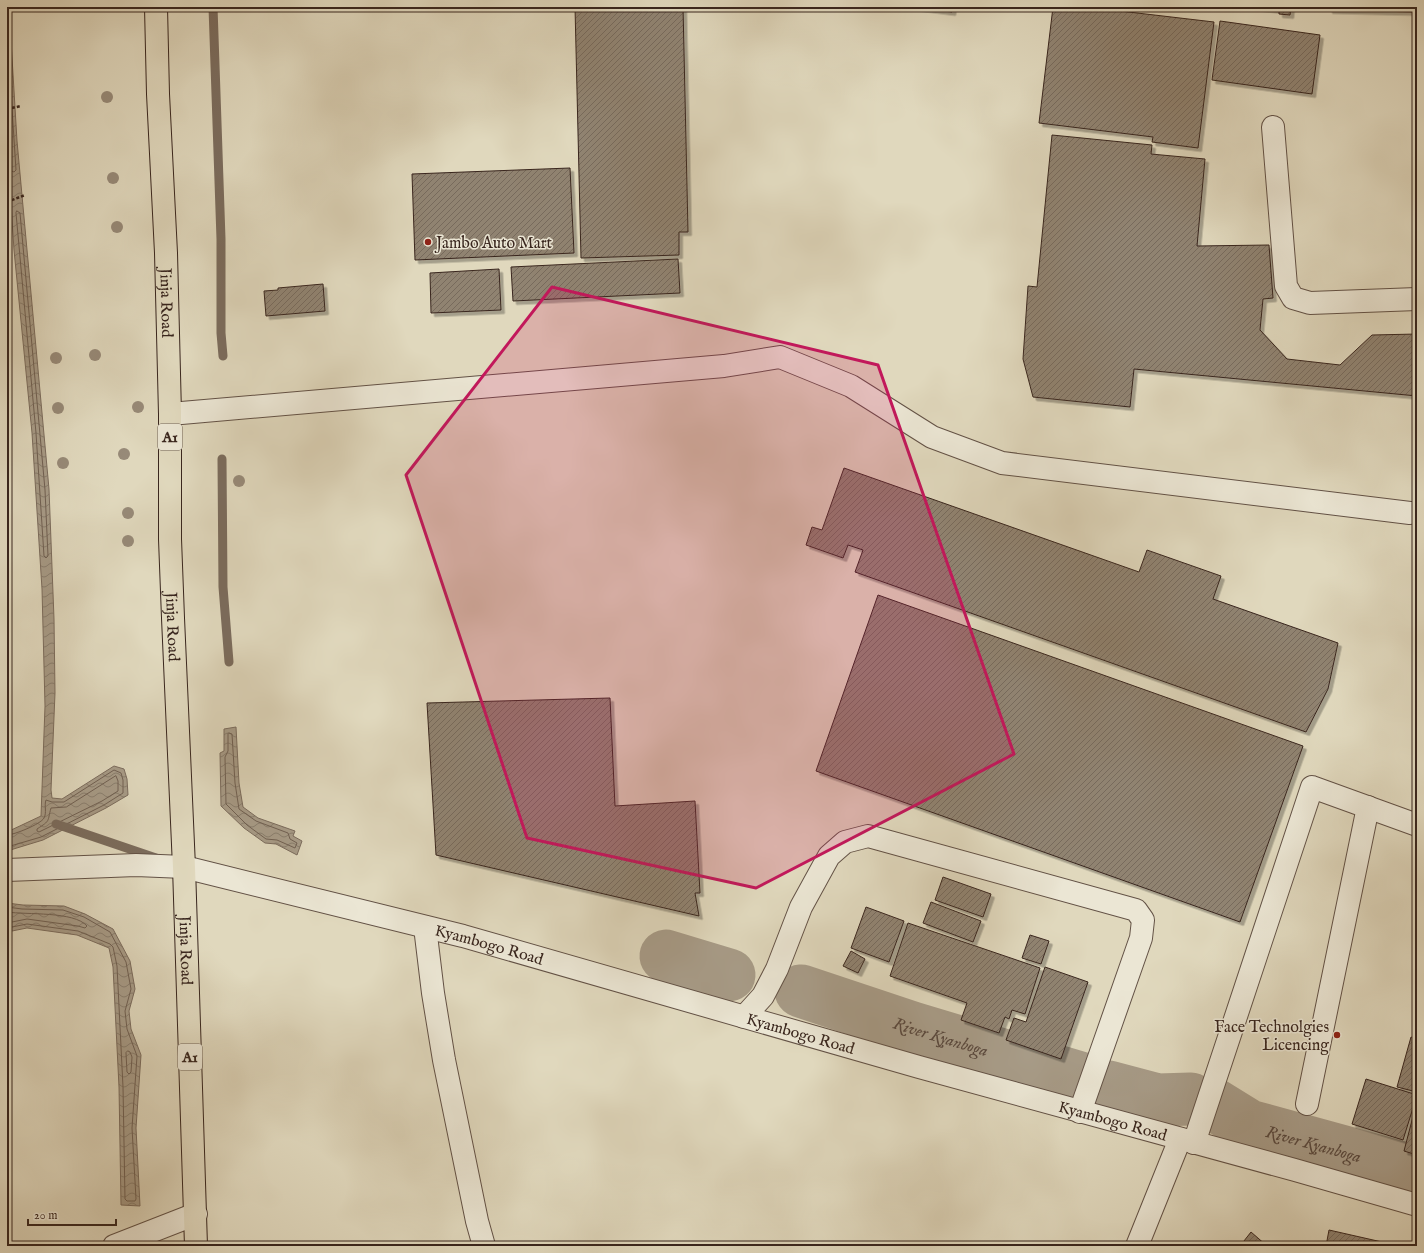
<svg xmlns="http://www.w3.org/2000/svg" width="1424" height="1253" viewBox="0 0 1424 1253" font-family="'IM FELL English',serif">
  <defs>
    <pattern id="water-waves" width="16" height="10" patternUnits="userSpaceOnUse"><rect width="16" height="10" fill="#a79b87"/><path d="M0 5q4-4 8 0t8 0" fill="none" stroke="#897e6e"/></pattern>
    <pattern id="building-hatch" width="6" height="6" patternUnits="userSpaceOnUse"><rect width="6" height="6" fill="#908371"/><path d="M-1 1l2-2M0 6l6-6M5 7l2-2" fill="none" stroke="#776b5c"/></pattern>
    <filter id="shadow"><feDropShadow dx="3.5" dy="3.5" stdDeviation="0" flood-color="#0004"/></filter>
  </defs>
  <rect width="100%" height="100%" fill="#e0d8bd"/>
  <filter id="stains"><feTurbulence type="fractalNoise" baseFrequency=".005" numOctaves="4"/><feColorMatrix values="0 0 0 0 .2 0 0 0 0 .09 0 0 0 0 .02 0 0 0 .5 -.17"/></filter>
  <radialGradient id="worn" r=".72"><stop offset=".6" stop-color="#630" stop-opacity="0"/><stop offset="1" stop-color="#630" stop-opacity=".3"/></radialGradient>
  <g fill="url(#water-waves)" stroke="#7b6c5d">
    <polygon points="7,7 9,7 17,141 49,489 54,619 55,693 51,790 52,798 62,799 114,766 124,769 127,779 128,795 106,808 43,840 7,851 7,832 41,816 45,706 42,589 32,433 14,250 7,144"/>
    <polygon points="236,727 239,783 243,807 258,818 295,831 293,836 302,841 297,855 276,844 265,843 244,828 221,806 220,753 224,751 224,729"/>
    <polygon points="7,903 23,905 64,906 85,914 113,929 130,961 135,989 129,1011 131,1029 141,1055 136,1128 140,1206 121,1205 119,1087 113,967 109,948 77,935 27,928 7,932"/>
  </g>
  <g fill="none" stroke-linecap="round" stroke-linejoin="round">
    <g stroke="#706052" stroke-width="1">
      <polyline points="7,32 16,170 14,172 7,169"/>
      <polyline points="7,118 10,162 7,164"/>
      <polygon points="17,211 20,213 45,490 48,556 46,558 44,556 36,433 16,213"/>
      <polygon points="229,733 232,734 235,783 239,809 256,821 288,833 290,839 297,843 295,848 277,840 266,839 247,825 226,804 225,757 228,751 228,734"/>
      <path d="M116 776 118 781V791L102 801 39 832 37 831V829C51 820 47 822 51 808L66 807Z"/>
      <path d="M7 835C14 835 41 824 44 818 47 813 44 805 46 800L52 802H64L114 770 121 773 123 780V793L104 805 41 837 7 847"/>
      <polyline points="7,907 22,909 63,910 84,917 110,932 126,962 131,989 125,1011 127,1029 137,1056 132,1128 136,1199 135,1201 127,1201 125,1199 123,1087 117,966 113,947 110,944 78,931 27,924 7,928"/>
      <path d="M7 912C27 915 74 911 87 926L85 928 78 926 27 919 7 923"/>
      <polygon points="128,1051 130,1052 132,1057 131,1072 129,1074 127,1072 126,1053"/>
    </g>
    <g stroke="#7b6c5d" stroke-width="9">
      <polyline points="213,7 221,239 221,333 223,356"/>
      <polyline points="222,459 223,587 229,662"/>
      <polyline points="56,824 156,858"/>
    </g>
    <g stroke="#a79b87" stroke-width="53">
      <polyline points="666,956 729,975"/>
      <path id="s1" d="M801 991 912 1028 1083 1079"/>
      <polyline points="1109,1087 1158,1100 1191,1099"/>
      <path id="s2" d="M1215 1105 1249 1126 1417 1172"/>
    </g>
  </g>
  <g fill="url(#building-hatch)" stroke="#39261e" filter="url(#shadow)">
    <polygon points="575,7 683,7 688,232 679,232 679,255 581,258"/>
    <polygon points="913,7 953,7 952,12"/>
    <polygon points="1053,7 1086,7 1214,22 1198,148 1152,142 1153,137 1039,123"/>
    <polygon points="1254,7 1291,7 1290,15 1279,14 1279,10"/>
    <polygon points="1329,7 1417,7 1417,12 1329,10"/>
    <polygon points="1220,21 1320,35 1312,94 1212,80"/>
    <polygon points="1052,135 1152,145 1151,154 1205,159 1197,246 1269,245 1273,298 1263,299 1260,330 1287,359 1340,365 1372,335 1417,334 1417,396 1134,369 1130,407 1033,397 1023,359 1028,286 1037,287"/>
    <polygon points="570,168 574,253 415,260 412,174"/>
    <polygon points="678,259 680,293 513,301 511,267"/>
    <polygon points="499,269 501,310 431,313 430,273"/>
    <polygon points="323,284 325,311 266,316 264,291 278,290 278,288"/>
    <polygon points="844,468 1139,572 1147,550 1221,576 1213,599 1338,643 1328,689 1306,732 855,572 863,550 848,545 843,558 806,545 812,527 822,530"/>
    <polygon points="878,595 1303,746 1240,922 816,771"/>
    <polygon points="610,698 615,806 695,801 700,893 695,893 699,916 436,855 427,703"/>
    <polygon points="943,877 991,894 983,917 935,900"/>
    <polygon points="931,902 981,921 973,942 923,923"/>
    <polygon points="866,907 904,921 889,962 851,948"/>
    <polygon points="908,923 1040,968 1025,1014 1012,1010 1009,1019 1005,1017 999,1033 961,1020 967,1003 890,976"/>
    <polygon points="1030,935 1049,941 1041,964 1022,958"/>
    <polygon points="851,951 865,959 858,973 843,966"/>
    <polygon points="1045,967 1088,982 1061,1059 1006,1040 1014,1018 1026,1022"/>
    <polygon points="1411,1037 1417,1039 1417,1092 1397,1087"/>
    <polygon points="1366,1079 1417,1095 1403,1140 1352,1124"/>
    <polygon points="1417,1101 1417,1155 1404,1151"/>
    <polygon points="1329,1230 1382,1242 1381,1246 1326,1246"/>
    <polygon points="1251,1232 1267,1246 1240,1246"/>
  </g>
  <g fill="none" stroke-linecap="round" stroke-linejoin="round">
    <defs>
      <g id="minor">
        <polyline points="1273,127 1286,286 1293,298 1310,303 1417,299"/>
        <polyline points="170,414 724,366 780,357 851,386 932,437 1002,463 1410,513"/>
        <path id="s3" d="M7 870 136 865 184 867 463 936 919 1067 1295 1170 1417 1205"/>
        <polyline points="425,927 433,993 444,1060 477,1221 484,1246"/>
        <polyline points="744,1017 763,996 777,969 801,907 829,856 845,842 868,836 1136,910 1143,920 1141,938 1080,1112"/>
        <polyline points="1307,1104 1368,807"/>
        <polyline points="1194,1143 1312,787 1417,825"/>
        <polyline points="114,1246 196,1214"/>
        <polyline points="1137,1246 1180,1139"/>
      </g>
      <g id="highway">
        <path id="s4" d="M156 7 158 94 166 253 170 414V539L173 618 184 867 196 1246"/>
      </g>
    </defs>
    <use href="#minor" stroke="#635246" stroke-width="24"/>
    <use href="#highway" stroke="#39261e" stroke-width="24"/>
    <g stroke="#39261e" stroke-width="2.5" stroke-dasharray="3 2" stroke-linecap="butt">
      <polyline points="7,109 21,106"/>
      <polyline points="7,202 25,195"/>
    </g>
    <use href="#minor" stroke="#ebe6d4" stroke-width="22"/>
    <use href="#highway" stroke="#e0d8bd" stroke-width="22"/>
  </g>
  <g fill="#978a78">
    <circle cx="107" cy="97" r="6"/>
    <circle cx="113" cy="178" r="6"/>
    <circle cx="117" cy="227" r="6"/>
    <circle cx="95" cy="355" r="6"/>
    <circle cx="56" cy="358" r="6"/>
    <circle cx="138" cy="407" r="6"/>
    <circle cx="58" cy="408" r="6"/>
    <circle cx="124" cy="454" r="6"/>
    <circle cx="63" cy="463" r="6"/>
    <circle cx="239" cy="481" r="6"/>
    <circle cx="128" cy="513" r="6"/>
    <circle cx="128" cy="541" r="6"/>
  </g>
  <path fill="#c2185b" fill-opacity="0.2" stroke="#c2185b" stroke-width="3" stroke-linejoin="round" d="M552 287 878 365 1014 754 756 888 527 838 406 475Z"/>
  <g fill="#8f2418" stroke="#ebe6d4" stroke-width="1.5">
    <circle cx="428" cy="242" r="4"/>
    <circle cx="1337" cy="1035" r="4"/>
  </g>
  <g text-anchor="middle" stroke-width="3" stroke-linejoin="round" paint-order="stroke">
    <g fill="#ebe6d4" stroke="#6e6055" stroke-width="1">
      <rect x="158" y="424" width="24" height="26" rx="3"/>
      <rect x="178" y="1044" width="24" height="26" rx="3"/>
    </g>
    <g font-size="15" font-weight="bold" fill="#39261e">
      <text x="170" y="442">A1</text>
      <text x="190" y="1062">A1</text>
    </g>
    <g font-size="16" fill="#39261e" stroke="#ebe6d4" text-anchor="start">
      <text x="436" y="248">Jambo Auto Mart</text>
      <text x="1329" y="1032" text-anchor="end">Face Technolgies<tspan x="1329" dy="18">Licencing</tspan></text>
    </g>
    <g font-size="16" fill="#39261e" stroke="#ebe6d4">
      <text dy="6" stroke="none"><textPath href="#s4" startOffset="296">Jinja Road</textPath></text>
      <text dy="6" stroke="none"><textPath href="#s4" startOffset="620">Jinja Road</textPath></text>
      <text dy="6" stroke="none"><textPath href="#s3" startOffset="492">Kyambogo Road</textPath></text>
      <text dy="6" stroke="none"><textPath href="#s4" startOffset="944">Jinja Road</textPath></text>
      <text dy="6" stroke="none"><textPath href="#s3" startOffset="816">Kyambogo Road</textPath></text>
      <text dy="6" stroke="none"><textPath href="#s3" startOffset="1140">Kyambogo Road</textPath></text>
    </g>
    <g font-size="17" font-style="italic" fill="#5a493e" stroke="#ebe6d4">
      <text dy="6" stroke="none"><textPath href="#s1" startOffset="147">River Kyanboga</textPath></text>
      <text dy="6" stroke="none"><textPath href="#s2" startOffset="107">River Kyanboga</textPath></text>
    </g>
  </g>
  <rect width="1424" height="1253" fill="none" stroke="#e0d8bd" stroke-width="24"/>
  <rect x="8" y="8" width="1408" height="1237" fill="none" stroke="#39261e" stroke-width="2"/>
  <rect x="12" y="12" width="1400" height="1229" fill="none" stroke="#39261e"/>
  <path d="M28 1219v6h88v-6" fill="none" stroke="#39261e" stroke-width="2"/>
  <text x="34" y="1219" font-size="12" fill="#39261e" stroke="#ebe6d4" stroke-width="3" paint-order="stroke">20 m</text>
  <rect width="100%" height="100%" filter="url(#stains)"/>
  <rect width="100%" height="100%" fill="url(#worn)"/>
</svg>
